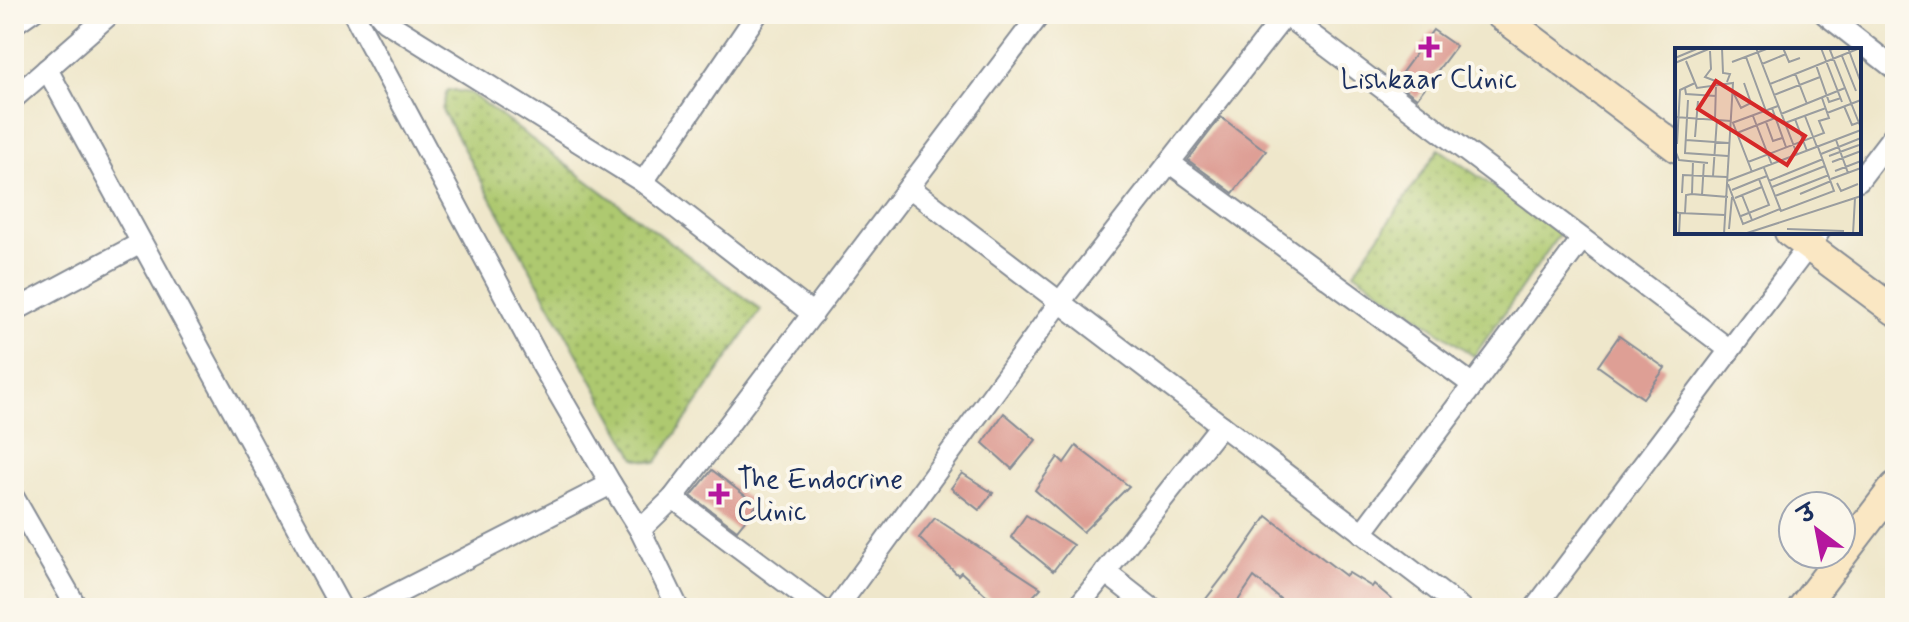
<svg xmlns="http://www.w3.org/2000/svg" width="1909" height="622" viewBox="0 0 1909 622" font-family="Mynerve,'Playpen Sans Deva',sans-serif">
  <defs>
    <pattern id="park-dots" width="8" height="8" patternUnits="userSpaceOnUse" patternTransform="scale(2)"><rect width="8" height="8" fill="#aec96f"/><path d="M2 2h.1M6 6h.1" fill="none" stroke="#8da45e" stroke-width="1.8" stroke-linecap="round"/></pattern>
  </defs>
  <rect width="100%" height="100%" fill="#fbf7ec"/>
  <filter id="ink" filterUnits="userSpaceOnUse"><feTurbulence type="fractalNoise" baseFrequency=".0125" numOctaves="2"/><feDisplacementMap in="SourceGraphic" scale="16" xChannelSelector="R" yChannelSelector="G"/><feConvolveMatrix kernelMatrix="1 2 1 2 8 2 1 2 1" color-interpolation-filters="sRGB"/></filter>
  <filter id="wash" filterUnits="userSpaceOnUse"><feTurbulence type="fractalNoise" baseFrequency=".006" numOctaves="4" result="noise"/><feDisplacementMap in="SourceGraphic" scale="32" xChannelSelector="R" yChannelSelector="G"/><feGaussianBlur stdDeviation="1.8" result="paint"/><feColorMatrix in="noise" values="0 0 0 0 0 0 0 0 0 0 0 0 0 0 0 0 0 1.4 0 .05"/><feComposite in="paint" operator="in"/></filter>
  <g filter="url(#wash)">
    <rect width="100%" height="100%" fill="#efe7cb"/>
    <g fill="url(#park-dots)" stroke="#647c66" stroke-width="2">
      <polygon points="447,90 470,93 761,310 656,463 635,458 442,110"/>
      <polygon points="1439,149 1560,233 1474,356 1354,272"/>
    </g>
    <g id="blocks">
      <g fill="#de9f95">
        <polygon points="1433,30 1456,46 1417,98 1395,82"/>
        <polygon points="1221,117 1266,151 1233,193 1188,160"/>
        <polygon points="1619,336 1665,368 1643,398 1598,366"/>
        <polygon points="1004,413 1036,440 1012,469 983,443"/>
        <polygon points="1076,446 1129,486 1083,532 1035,490 1058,457 1064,463"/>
        <polygon points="712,470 757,505 737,530 691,496"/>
        <polygon points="962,473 993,493 979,510 951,488"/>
        <polygon points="1026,515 1073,545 1053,571 1011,537"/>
        <polygon points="1267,516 1346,576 1349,573 1372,587 1374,584 1402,608 1291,608 1254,577 1233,608 1199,608 1226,573 1227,574"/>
        <polygon points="935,518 997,559 1041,588 1022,608 1000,608 961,572 958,575 919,538"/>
      </g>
    </g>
  </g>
  <g filter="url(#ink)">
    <use href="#blocks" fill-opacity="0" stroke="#858b94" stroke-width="2"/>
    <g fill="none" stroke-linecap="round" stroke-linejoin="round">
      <defs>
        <polyline id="lane" points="14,30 37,14"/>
        <g id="street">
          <polyline points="354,14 542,365 611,484 640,530 678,608"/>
          <polyline points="379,14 385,21 643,182 757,14"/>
          <polyline points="1284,14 1730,350"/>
          <polyline points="1825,14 1895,69"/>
          <polyline points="47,69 341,608"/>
          <polyline points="14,98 110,14"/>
          <polyline points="1170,163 1473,385 1582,239"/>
          <polyline points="1859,180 1895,133"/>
          <polyline points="643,182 813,314"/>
          <polyline points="909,187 1461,608"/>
          <polyline points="14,311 141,243"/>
          <polyline points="14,498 77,608"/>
          <polyline points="673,498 820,608"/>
          <polyline points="640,530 673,498 1040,14"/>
          <polyline points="1362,533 1473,385"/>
          <polyline points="1105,572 1151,608"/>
          <polyline points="369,608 611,484"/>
          <polyline points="837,608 1060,302 1285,15"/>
          <polyline points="1077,608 1221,425"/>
          <polyline points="1535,608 1819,232"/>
        </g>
        <g id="secondary">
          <polyline points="1499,14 1677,148"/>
          <polyline points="1789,232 1895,311"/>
          <polyline points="1802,608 1895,486"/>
        </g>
      </defs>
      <use href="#lane" stroke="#858b94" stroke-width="14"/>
      <use href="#street" stroke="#858b94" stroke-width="24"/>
      <use href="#secondary" stroke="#858b94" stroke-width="32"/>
      <use href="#lane" stroke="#fff" stroke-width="10"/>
      <use href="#street" stroke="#fff" stroke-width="20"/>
      <use href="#secondary" stroke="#fae7c3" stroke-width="28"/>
    </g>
  </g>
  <g fill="#b5179e" stroke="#fbf7ec" stroke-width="3">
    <path d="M1425 35h8v8h8v8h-8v8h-8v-8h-8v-8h8z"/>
    <path d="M715 482h8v8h8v8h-8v8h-8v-8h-8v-8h8z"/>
  </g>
  <g text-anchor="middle" stroke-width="8" stroke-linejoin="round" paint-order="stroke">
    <g font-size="28" fill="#1b2f5e" stroke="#fbf7ec">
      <text x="1429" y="88">Lishkaar Clinic</text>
      <text x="737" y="488" text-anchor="start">The Endocrine<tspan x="737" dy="32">Clinic</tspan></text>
    </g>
  </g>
  <g transform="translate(1675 48)">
    <rect width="186" height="186" fill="#efe7cb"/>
    <path fill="none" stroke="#9a9d9f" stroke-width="2" d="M47 0 48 25 55 26 52 34M81 0 122 106M108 0 114 14 125 10M146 0 167 54M160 0 155 2 186 80M173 0 186 35M35 3 36 21 30 29 43 34M167 8 181 43M71 9 91 63M0 10 24 0M11 13 22 40 58 35 49 186M57 14 94 0M0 15 36 0M87 16 111 6M141 17 154 54 166 50M120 25 132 56M95 36 185 0M10 40 11 46 41 48M58 44 66 60 76 55 69 35M99 47 145 29M13 52 10 105 53 108M169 58 177 77 185 74M97 60 111 99M152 65 186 52M106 66 170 40M78 68 97 117M130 68 142 99M0 69 56 73M40 71 41 37M120 71 132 103M91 74 98 93 107 90M57 75 103 58M58 75 77 124M110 75 151 60M62 85 100 70M20 89 23 53M11 92 54 95M161 92 173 125M2 96 5 42 20 35M0 102 4 112 33 115M146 106 186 90M154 108 184 97M18 113 17 146 53 149M73 114 149 85 144 73 154 70 147 50M157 114 186 103M89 120 106 163 159 143 143 99M160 123 186 113M38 128 42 71M156 131 186 120M52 133 186 82M94 133 148 111M162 135 166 143 183 136M53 136 68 176 105 161M97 139 150 118M57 142 84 131M7 145 8 127 52 129M125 146 156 133M27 147 29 114M67 147 77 172M100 148 154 127M60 150 87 139M0 164 5 165 4 186M5 165 50 167M10 165 11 147 17 146M66 168 94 157 84 131 92 128M54 181 57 149M112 181 169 183M69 186 180 150M178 186 180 150 186 148"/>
    <path fill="#d62828" fill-opacity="0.15" stroke="#d62828" stroke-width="4" d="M41 33 130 88 112 117 23 61Z"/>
    <rect width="186" height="186" fill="none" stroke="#1b2f5e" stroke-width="4"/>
  </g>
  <rect width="1909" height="622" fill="none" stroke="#fbf7ec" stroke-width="48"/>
  <g transform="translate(1817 530) rotate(328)"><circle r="38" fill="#fbf7ec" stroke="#a1a7b3" stroke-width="2"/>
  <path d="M0-6L14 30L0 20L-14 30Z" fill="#b5179e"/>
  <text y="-12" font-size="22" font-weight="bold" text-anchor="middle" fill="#1b2f5e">उ</text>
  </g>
</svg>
